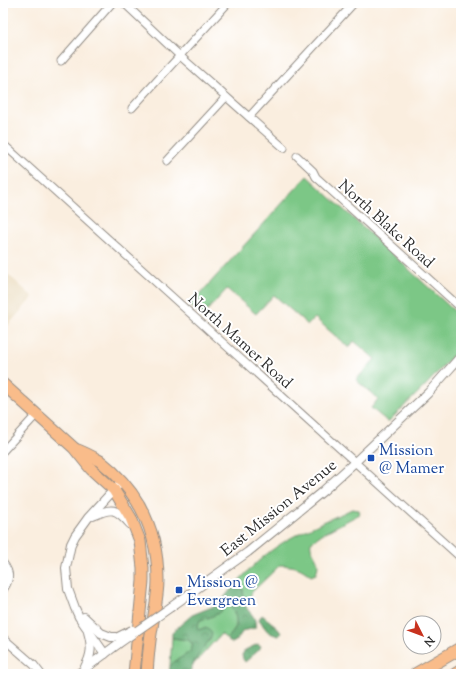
<svg xmlns="http://www.w3.org/2000/svg" width="464" height="677" viewBox="0 0 464 677" font-family="'Sorts Mill Goudy',serif">
  <defs>
    <pattern id="forest-crowns" width="20" height="18" patternUnits="userSpaceOnUse"><rect width="20" height="18" fill="#64ac73"/><path d="M2 6a3 3 0 1 1 6 0M12 15a3 3 0 1 1 6 0" fill="none" stroke="#538c5f"/></pattern>
  </defs>
  <rect width="100%" height="100%" fill="#fff"/>
  <filter id="ink" filterUnits="userSpaceOnUse"><feTurbulence type="fractalNoise" baseFrequency=".025" numOctaves="2"/><feDisplacementMap in="SourceGraphic" scale="8" xChannelSelector="R" yChannelSelector="G"/><feConvolveMatrix kernelMatrix="1 2 1 2 8 2 1 2 1" color-interpolation-filters="sRGB"/></filter>
  <filter id="wash" filterUnits="userSpaceOnUse"><feTurbulence type="fractalNoise" baseFrequency=".012" numOctaves="4" result="noise"/><feDisplacementMap in="SourceGraphic" scale="16" xChannelSelector="R" yChannelSelector="G"/><feGaussianBlur stdDeviation="0.9" result="paint"/><feColorMatrix in="noise" values="0 0 0 0 0 0 0 0 0 0 0 0 0 0 0 0 0 1.4 0 .05"/><feComposite in="paint" operator="in"/></filter>
  <g filter="url(#wash)">
    <rect width="100%" height="100%" fill="#faeedf"/>
    <polygon fill="#e9d9ba" points="3,270 33,297 3,331"/>
    <g fill="#7bc786" stroke="#537958">
      <polygon points="307,176 461,317 461,347 426,385 388,422 371,408 378,399 356,380 375,359 354,341 349,348 315,318 308,325 274,295 256,314 227,289 202,316 190,305"/>
      <path d="M352 509 359 510 360 514 322 534 311 542C309 550 317 556 318 564 318 567 317 571 316 574L311 576C300 567 295 566 280 565L252 592 246 607 244 601V597L237 588 231 589C244 575 257 561 272 550 296 532 325 522 352 509Z"/>
      <path d="M228 605C234 609 237 618 236 625 235 630 231 635 227 639L221 634 192 666C197 656 203 646 211 639L204 628 198 630 197 627 200 620 208 618Z"/>
      <polygon points="172,638 189,640 193,645 190,652 170,666"/>
    </g>
    <g fill="url(#forest-crowns)" stroke="#486c4f">
      <path d="M237 588 243 589C244 594 243 600 245 605 249 614 257 615 255 628L243 631 236 641 232 643 228 641 227 639C231 635 235 630 236 625 237 618 234 608 228 605L217 614 208 618 200 620 197 627 198 630 204 628 209 629 212 634C210 642 200 651 196 659 193 664 191 669 189 674H169L170 666 174 662 190 652 193 645 189 640 172 638V632L192 615 219 604 231 589Z"/>
      <path d="M262 615 276 626 281 633 279 636C274 635 268 633 265 628 262 625 262 622 259 620L260 617Z"/>
      <polygon points="258,644 261,646 259,650 245,662 243,659 242,655 245,650"/>
    </g>
  </g>
  <g filter="url(#ink)">
    <g fill="none" stroke-linecap="round" stroke-linejoin="round">
      <defs>
        <g id="minor">
          <polyline points="124,3 179,55 284,148"/>
          <polyline points="61,61 112,3"/>
          <polyline points="132,108 228,3"/>
          <polyline points="249,117 354,3"/>
          <polyline points="3,144 461,558"/>
          <polyline points="297,156 313,171 316,177 461,308"/>
          <polyline points="167,161 226,97"/>
          <polyline points="3,451 37,414"/>
          <path d="M3 563C11 573 10 580 3 590"/>
          <polyline points="3,638 34,665 41,674"/>
        </g>
        <g id="tertiary">
          <path d="M93 516C112 507 116 508 130 524"/>
          <polyline points="171,607 248,552 323,491 355,462 428,393 461,356"/>
          <polyline points="84,617 101,633 111,637 118,637"/>
          <polyline points="105,654 79,617 75,608 68,589 66,568 71,544 75,536 88,518 122,481"/>
          <path d="M85 667C92 654 92 646 88 632"/>
          <polyline points="78,674 118,644"/>
        </g>
        <g id="primary">
          <polyline points="3,384 74,448 91,469 114,490 131,518 140,541 143,568 143,581 134,674"/>
          <path d="M78 450C86 453 93 457 100 461 104 464 108 468 112 471 143 500 158 537 158 580 158 596 154 613 152 628 149 643 148 659 147 674"/>
        </g>
        <g id="motorway">
          <polyline points="416,674 461,648"/>
          <polyline points="456,674 461,671"/>
        </g>
      </defs>
      <use href="#minor" stroke="#928c85" stroke-width="9"/>
      <use href="#tertiary" stroke="#928c85" stroke-width="10"/>
      <use href="#primary" stroke="#928c85" stroke-width="13"/>
      <use href="#motorway" stroke="#928c85" stroke-width="14"/>
      <use href="#minor" stroke="#fff" stroke-width="7"/>
      <use href="#tertiary" stroke="#fff" stroke-width="8"/>
      <use href="#primary" stroke="#f9bc8a" stroke-width="11"/>
      <use href="#motorway" stroke="#f9bc8a" stroke-width="12"/>
      <defs>
        <g id="tertiary-bridge">
          <polyline points="118,637 132,630"/>
          <polyline points="118,644 171,607"/>
        </g>
      </defs>
      <use href="#tertiary-bridge" stroke="#928c85" stroke-width="10" stroke-linecap="butt"/>
      <use href="#tertiary-bridge" stroke="#fff" stroke-width="8"/>
    </g>
  </g>
  <g fill="#1a4fb4" stroke="#fff" stroke-width="1.5">
    <rect x="367" y="454" width="8" height="8" rx="2"/>
    <rect x="175" y="586" width="8" height="8" rx="2"/>
  </g>
  <g text-anchor="middle" stroke-width="4" stroke-linejoin="round" paint-order="stroke">
    <g font-size="16" fill="#2b2b2b" stroke="#fff">
      <text transform="translate(387 223) rotate(42)" y="6">North Blake Road</text>
      <text transform="translate(241 340) rotate(42)" y="6">North Mamer Road</text>
      <text transform="translate(278 507) rotate(-39)" y="6">East Mission Avenue</text>
    </g>
    <g font-size="16" fill="#164399" stroke="#fff" text-anchor="start">
      <text x="379" y="455">Mission<tspan x="379" dy="18">@ Mamer</tspan></text>
      <text x="187" y="587">Mission @<tspan x="187" dy="18">Evergreen</tspan></text>
    </g>
  </g>
  <rect width="464" height="677" fill="none" stroke="#fff" stroke-width="16"/>
  <g transform="translate(422 635) rotate(132)"><circle r="19" fill="#ffffff" stroke="#aaaaaa"/>
  <path d="M0-3L7 15L0 10L-7 15Z" fill="#c8321e"/>
  <text y="-6" font-size="11" font-weight="bold" text-anchor="middle" fill="#2b2b2b">N</text>
  </g>
</svg>
